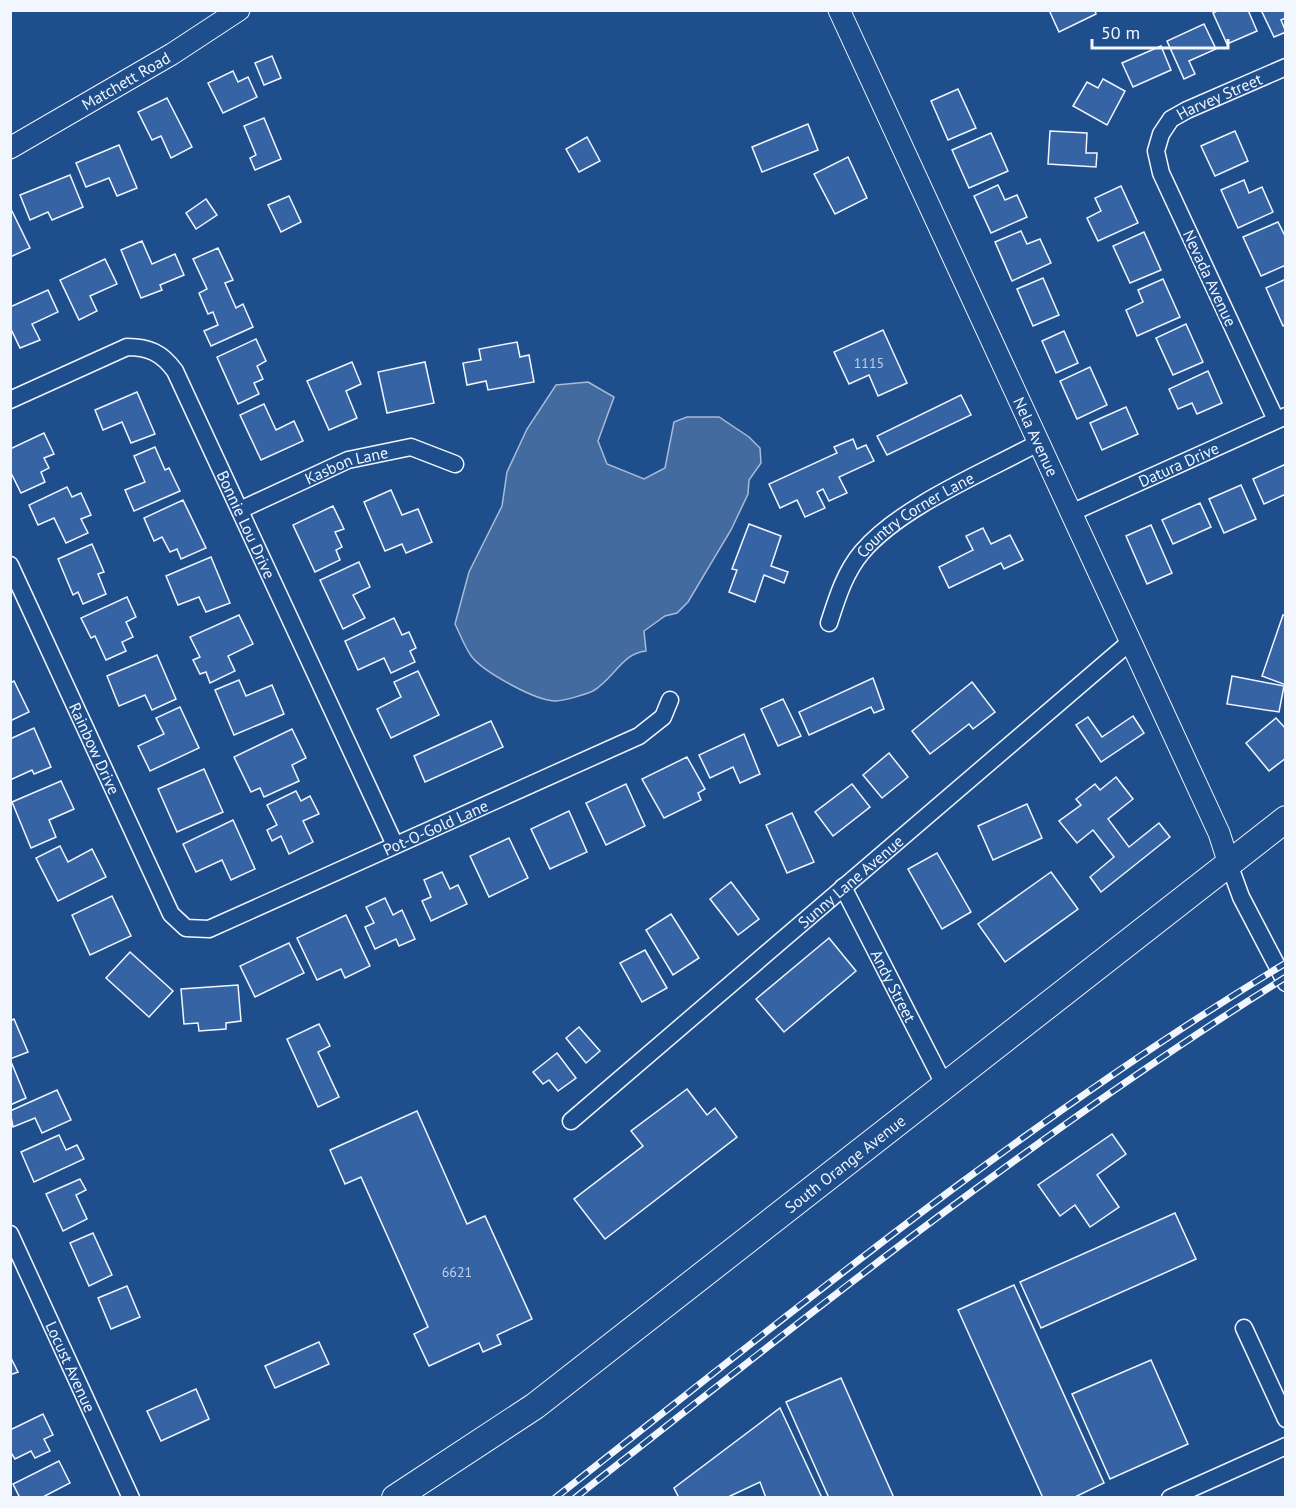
<svg xmlns="http://www.w3.org/2000/svg" width="1296" height="1508" viewBox="0 0 1296 1508" font-family="'PT Sans',sans-serif">
  <rect width="100%" height="100%" fill="#1f4e8c"/>
  <path fill="#446ba0" stroke="#a8bbd7" stroke-width="1.5" d="M588 382 614 397 598 441 607 464 644 479 665 468 674 422 687 417H719L749 437 760 448 761 463 749 480 748 494 731 530 688 602 677 613 665 616 644 631 646 651C622 653 614 679 593 691 584 695 566 700 557 701 537 702 484 672 472 657 465 648 460 634 455 624L469 572 502 506 507 472 527 429 556 385Z"/>
  <g fill="#3563a3" stroke="#f2f6ff" stroke-width="1.5">
    <polygon points="1049,10 1095,10 1096,14 1059,32"/>
    <polygon points="1219,10 1248,10 1257,31 1227,44 1213,13"/>
    <polygon points="1261,10 1286,10 1286,18 1281,20 1286,32 1274,37"/>
    <polygon points="1204,24 1216,49 1189,61 1195,74 1184,79 1167,41"/>
    <polygon points="1161,46 1171,70 1133,87 1122,63"/>
    <polygon points="272,56 281,78 264,85 255,63"/>
    <polygon points="233,71 238,82 248,77 257,97 223,113 208,83"/>
    <polygon points="1103,79 1125,91 1107,125 1073,106 1087,82 1098,88"/>
    <polygon points="958,89 976,128 948,140 931,101"/>
    <polygon points="167,98 192,147 171,158 161,136 152,140 138,112"/>
    <polygon points="264,118 281,159 255,170 250,158 256,155 244,126"/>
    <polygon points="808,124 818,150 762,172 752,147"/>
    <polygon points="1050,131 1087,133 1086,153 1097,153 1096,167 1048,164"/>
    <polygon points="1235,131 1248,161 1215,176 1201,146"/>
    <polygon points="991,133 1008,171 969,188 952,150"/>
    <polygon points="587,137 600,161 579,172 566,149"/>
    <polygon points="119,145 137,188 117,196 109,178 86,187 76,163"/>
    <polygon points="848,157 867,198 835,214 814,174"/>
    <polygon points="70,175 83,207 52,220 48,212 30,220 20,195"/>
    <polygon points="1244,180 1249,193 1262,187 1273,212 1238,228 1221,190"/>
    <polygon points="998,185 1005,200 1017,195 1027,217 991,233 974,196"/>
    <polygon points="1121,186 1138,223 1098,241 1087,218 1101,211 1095,198"/>
    <polygon points="289,196 301,222 281,232 268,205"/>
    <polygon points="206,199 217,215 196,229 186,213"/>
    <polygon points="10,207 30,248 10,257"/>
    <polygon points="1278,222 1286,238 1286,265 1261,276 1243,237"/>
    <polygon points="1021,231 1027,244 1040,239 1051,263 1012,281 995,242"/>
    <polygon points="1144,232 1161,270 1130,283 1113,246"/>
    <polygon points="142,241 152,264 175,254 184,275 160,285 162,290 141,298 121,250"/>
    <polygon points="218,248 233,280 225,283 236,308 243,304 253,327 211,346 204,331 218,325 213,312 208,314 199,293 207,289 193,259"/>
    <polygon points="105,259 117,284 90,296 97,311 79,320 60,280"/>
    <polygon points="1043,278 1059,315 1033,326 1017,289"/>
    <polygon points="1163,279 1180,317 1137,336 1126,310 1143,302 1138,290"/>
    <polygon points="1286,279 1286,324 1283,326 1266,288"/>
    <polygon points="48,290 58,312 32,324 40,340 20,348 10,327 10,307"/>
    <polygon points="1186,324 1203,362 1173,375 1156,338"/>
    <polygon points="883,330 907,383 878,396 869,375 849,384 834,352"/>
    <polygon points="1064,331 1078,363 1056,373 1042,341"/>
    <polygon points="256,339 266,361 257,366 263,379 254,383 259,394 238,404 217,357"/>
    <polygon points="517,342 520,357 529,355 534,382 488,390 486,381 467,385 463,363 481,360 479,349"/>
    <polygon points="352,362 361,384 346,391 357,418 329,430 307,381"/>
    <polygon points="425,362 434,403 387,413 378,372"/>
    <polygon points="1090,367 1107,405 1077,419 1060,381"/>
    <polygon points="1208,371 1222,403 1197,414 1192,403 1178,409 1169,389"/>
    <polygon points="137,392 155,434 131,443 122,422 103,430 95,410"/>
    <polygon points="961,395 971,415 887,455 877,436"/>
    <polygon points="264,404 276,430 294,421 303,441 261,460 240,415"/>
    <polygon points="1126,407 1138,434 1102,450 1090,423"/>
    <polygon points="44,433 54,454 44,458 49,468 41,472 45,482 21,493 10,471 10,449"/>
    <polygon points="853,439 857,449 866,445 874,461 839,477 847,493 829,501 823,489 817,492 825,508 805,517 797,500 780,508 769,484 837,453 834,447"/>
    <polygon points="155,447 165,470 169,468 180,491 134,511 125,490 145,482 134,456"/>
    <polygon points="1286,464 1286,494 1264,504 1253,479"/>
    <polygon points="1241,485 1256,519 1224,533 1209,499"/>
    <polygon points="67,487 72,497 81,493 91,515 81,519 88,533 66,543 54,518 38,525 29,505"/>
    <polygon points="391,490 402,515 418,509 432,542 406,553 402,544 385,551 364,502"/>
    <polygon points="183,500 206,548 181,559 177,549 170,552 162,537 154,541 144,518"/>
    <polygon points="1200,503 1211,527 1173,544 1162,520"/>
    <polygon points="333,506 344,529 335,532 342,547 336,550 340,560 315,572 293,525"/>
    <polygon points="749,524 781,536 771,566 788,572 784,583 764,575 755,602 729,592 737,570 732,569"/>
    <polygon points="1151,525 1172,573 1147,584 1126,536"/>
    <polygon points="983,528 991,544 1010,535 1023,560 1004,569 1001,563 949,588 939,567 973,550 966,536"/>
    <polygon points="92,544 104,572 98,574 106,594 83,604 78,592 73,595 58,559"/>
    <polygon points="211,557 230,603 206,612 199,597 178,605 166,576"/>
    <polygon points="359,562 370,587 353,595 365,618 343,629 320,580"/>
    <polygon points="127,597 136,617 126,622 133,637 122,642 126,651 106,660 95,636 91,638 81,618"/>
    <polygon points="239,615 253,644 228,656 235,671 210,683 206,672 200,674 193,660 200,657 190,637"/>
    <polygon points="1283,615 1286,616 1286,685 1262,676"/>
    <polygon points="394,618 402,635 409,632 416,648 410,651 415,662 391,673 384,658 358,670 345,641"/>
    <polygon points="157,655 176,699 152,710 145,695 119,706 107,676"/>
    <polygon points="418,671 439,715 391,738 377,709 401,697 394,682"/>
    <polygon points="1232,676 1284,686 1279,712 1227,704"/>
    <polygon points="873,678 884,709 874,713 871,707 809,735 799,712"/>
    <polygon points="239,680 246,696 272,685 284,714 234,735 215,690"/>
    <polygon points="14,681 29,712 10,721 10,683"/>
    <polygon points="972,682 995,712 973,729 969,724 930,754 912,731"/>
    <polygon points="783,699 801,736 778,746 761,709"/>
    <polygon points="180,707 199,748 150,771 138,746 164,734 156,718"/>
    <polygon points="1133,716 1144,733 1101,762 1076,725 1088,717 1102,737"/>
    <polygon points="1276,718 1286,729 1286,758 1269,771 1246,743"/>
    <polygon points="491,721 503,747 425,782 414,756"/>
    <polygon points="34,728 51,767 34,774 32,770 10,780 10,739"/>
    <polygon points="292,729 306,758 292,765 299,781 264,797 260,788 251,792 234,757"/>
    <polygon points="744,734 760,774 740,783 733,767 710,778 699,755"/>
    <polygon points="889,753 908,777 882,798 863,775"/>
    <polygon points="687,757 705,789 698,793 701,800 664,818 642,779"/>
    <polygon points="204,769 223,812 177,832 158,789"/>
    <polygon points="1116,777 1133,799 1108,819 1129,847 1159,823 1170,837 1101,892 1090,877 1114,857 1093,830 1077,843 1059,821 1081,805 1076,799 1095,784 1100,790"/>
    <polygon points="61,781 74,809 49,820 56,837 31,848 12,802"/>
    <polygon points="626,784 645,826 606,845 586,803"/>
    <polygon points="852,784 870,807 833,836 815,812"/>
    <polygon points="296,791 301,801 310,796 319,814 303,821 313,842 289,854 281,836 272,841 267,830 277,825 267,805"/>
    <polygon points="1027,804 1042,838 993,860 978,826"/>
    <polygon points="569,811 587,852 550,869 531,829"/>
    <polygon points="792,813 814,862 787,873 766,825"/>
    <polygon points="233,820 255,869 231,880 222,860 196,872 183,844"/>
    <polygon points="509,838 528,878 489,897 470,856"/>
    <polygon points="60,846 68,862 92,849 106,877 58,901 36,858"/>
    <polygon points="937,853 971,912 942,929 908,869"/>
    <polygon points="442,872 450,889 458,885 467,904 431,921 422,901 431,897 424,880"/>
    <polygon points="1051,872 1078,909 1005,962 978,924"/>
    <polygon points="731,882 759,919 738,935 710,899"/>
    <polygon points="112,896 131,936 90,955 72,915"/>
    <polygon points="385,898 393,915 402,910 415,939 399,946 396,939 375,949 365,927 374,923 366,907"/>
    <polygon points="671,914 699,958 673,975 646,930"/>
    <polygon points="346,915 370,966 345,978 341,969 317,980 297,938"/>
    <polygon points="829,938 856,971 784,1032 756,999"/>
    <polygon points="289,943 304,973 255,997 240,966"/>
    <polygon points="645,950 667,988 642,1002 620,963"/>
    <polygon points="130,952 173,991 149,1017 106,978"/>
    <polygon points="238,985 241,1021 226,1023 226,1029 199,1031 198,1023 184,1024 181,989"/>
    <polygon points="14,1019 28,1052 10,1059 10,1021"/>
    <polygon points="319,1024 330,1046 318,1052 339,1097 318,1107 287,1039"/>
    <polygon points="579,1027 600,1051 586,1063 566,1038"/>
    <polygon points="557,1053 576,1078 558,1091 549,1080 543,1084 533,1072"/>
    <polygon points="12,1064 26,1098 10,1105 10,1065"/>
    <polygon points="687,1089 707,1115 715,1108 737,1137 605,1239 574,1199 643,1146 631,1131"/>
    <polygon points="57,1090 71,1120 42,1133 35,1118 13,1127 10,1111"/>
    <polygon points="417,1111 467,1224 485,1216 532,1319 497,1335 501,1344 483,1352 479,1343 429,1366 414,1334 428,1327 361,1177 345,1184 330,1150"/>
    <polygon points="1112,1134 1126,1154 1097,1175 1119,1207 1090,1227 1075,1205 1060,1216 1038,1185"/>
    <polygon points="59,1135 66,1150 77,1145 84,1159 34,1182 21,1152"/>
    <polygon points="80,1179 86,1190 76,1195 87,1219 63,1231 46,1194"/>
    <polygon points="1175,1213 1196,1259 1041,1328 1020,1282"/>
    <polygon points="93,1233 112,1275 89,1286 70,1243"/>
    <polygon points="1014,1285 1104,1483 1073,1498 1043,1498 958,1310"/>
    <polygon points="127,1286 140,1317 111,1329 98,1298"/>
    <polygon points="319,1342 329,1364 275,1388 265,1366"/>
    <polygon points="10,1356 18,1372 10,1375"/>
    <polygon points="1151,1360 1188,1444 1110,1479 1072,1394"/>
    <polygon points="841,1378 894,1498 829,1498 786,1402"/>
    <polygon points="196,1389 209,1419 161,1441 147,1411"/>
    <polygon points="780,1408 822,1498 766,1498 760,1482 726,1498 679,1498 674,1488"/>
    <polygon points="43,1414 53,1435 44,1439 50,1451 35,1458 31,1451 15,1459 10,1451 10,1430"/>
    <polygon points="59,1461 70,1483 41,1498 20,1498 13,1484"/>
  </g>
  <g fill="none" stroke-linecap="round" stroke-linejoin="round">
    <defs>
      <g id="minor">
        <path id="s1" d="M10 400 127 347C149 347 162 353 175 371L395 845"/>
        <path id="s2" d="M1276 420 1161 173 1156 151 1161 134 1171 119 1187 110 1286 67"/>
        <path id="s3" d="M240 510 348 460 411 447 455 464"/>
        <path id="s4" d="M1071 513 1286 416"/>
        <path id="s5" d="M10 565 171 914 186 928 209 929 639 736 663 717 670 700"/>
        <path id="s6" d="M829 623C837 598 845 572 862 552 901 506 985 472 1038 443"/>
        <polyline points="1229,864 1241,897 1286,983"/>
        <path id="s7" d="M843 887 945 1086"/>
        <path id="s8" d="M571 1121 1130 642"/>
        <path id="s9" d="M10 1234 131 1498"/>
        <polyline points="1244,1328 1286,1419"/>
        <polyline points="1170,1498 1286,1446"/>
      </g>
      <g id="tertiary">
        <path id="s10" d="M839 10 1219 833 1229 864"/>
        <path id="s11" d="M10 148 172 54 239 10"/>
      </g>
      <g id="primary">
        <path id="s12" d="M395 1498 535 1406 1286 819"/>
      </g>
    </defs>
    <use href="#minor" stroke="#f2f6ff" stroke-width="19"/>
    <use href="#tertiary" stroke="#f2f6ff" stroke-width="23"/>
    <use href="#primary" stroke="#f2f6ff" stroke-width="28"/>
    <use href="#minor" stroke="#1f4e8c" stroke-width="16"/>
    <use href="#tertiary" stroke="#1f4e8c" stroke-width="21"/>
    <use href="#primary" stroke="#1f4e8c" stroke-width="26"/>
    <defs>
      <g id="rail">
        <path d="M555 1498C792 1312 1027 1119 1286 963"/>
        <path d="M575 1498C806 1316 1036 1133 1286 977"/>
      </g>
    </defs>
    <use href="#rail" stroke="#f2f6ff" stroke-width="7"/>
    <use href="#rail" stroke="#1f4e8c" stroke-width="4.5" stroke-dasharray="14" stroke-linecap="butt"/>
  </g>
  <g text-anchor="middle" stroke-width="4.5" stroke-linejoin="round" paint-order="stroke">
    <g font-size="14" fill="#c3d1e8">
      <text x="869" y="368">1115</text>
      <text x="457" y="1277">6621</text>
    </g>
    <g font-size="16" fill="#f2f6ff" stroke="#1f4e8c">
      <text dy="6" stroke="none"><textPath href="#s11" startOffset="134">Matchett Road</textPath></text>
      <text dy="6" stroke="none"><textPath href="#s2" startOffset="384">Harvey Street</textPath></text>
      <text transform="translate(1210 278) rotate(65)" y="6">Nevada Avenue</text>
      <text dy="6" stroke="none"><textPath href="#s10" startOffset="470">Nela Avenue</textPath></text>
      <text dy="6" stroke="none"><textPath href="#s4" startOffset="118">Datura Drive</textPath></text>
      <text dy="6" stroke="none"><textPath href="#s3" startOffset="116">Kasbon Lane</textPath></text>
      <text dy="6" stroke="none"><textPath href="#s6" startOffset="144">Country Corner Lane</textPath></text>
      <text dy="6" stroke="none"><textPath href="#s1" startOffset="354">Bonnie Lou Drive</textPath></text>
      <text dy="6" stroke="none"><textPath href="#s5" startOffset="202">Rainbow Drive</textPath></text>
      <text dy="6" stroke="none"><textPath href="#s5" startOffset="676">Pot-O-Gold Lane</textPath></text>
      <text dy="6" stroke="none"><textPath href="#s8" startOffset="368">Sunny Lane Avenue</textPath></text>
      <text dy="6" stroke="none"><textPath href="#s7" startOffset="111">Andy Street</textPath></text>
      <text dy="6" stroke="none"><textPath href="#s12" startOffset="561">South Orange Avenue</textPath></text>
      <text dy="6" stroke="none"><textPath href="#s9" startOffset="146">Locust Avenue</textPath></text>
    </g>
  </g>
  <rect width="1296" height="1508" fill="none" stroke="#f2f6ff" stroke-width="24"/>
  <path d="M1092 39v9h136v-9" fill="none" stroke="#f2f6ff" stroke-width="3"/>
  <text x="1101" y="39" font-size="18" fill="#f2f6ff" stroke="#1f4e8c" stroke-width="4.5" paint-order="stroke">50 m</text>
</svg>
